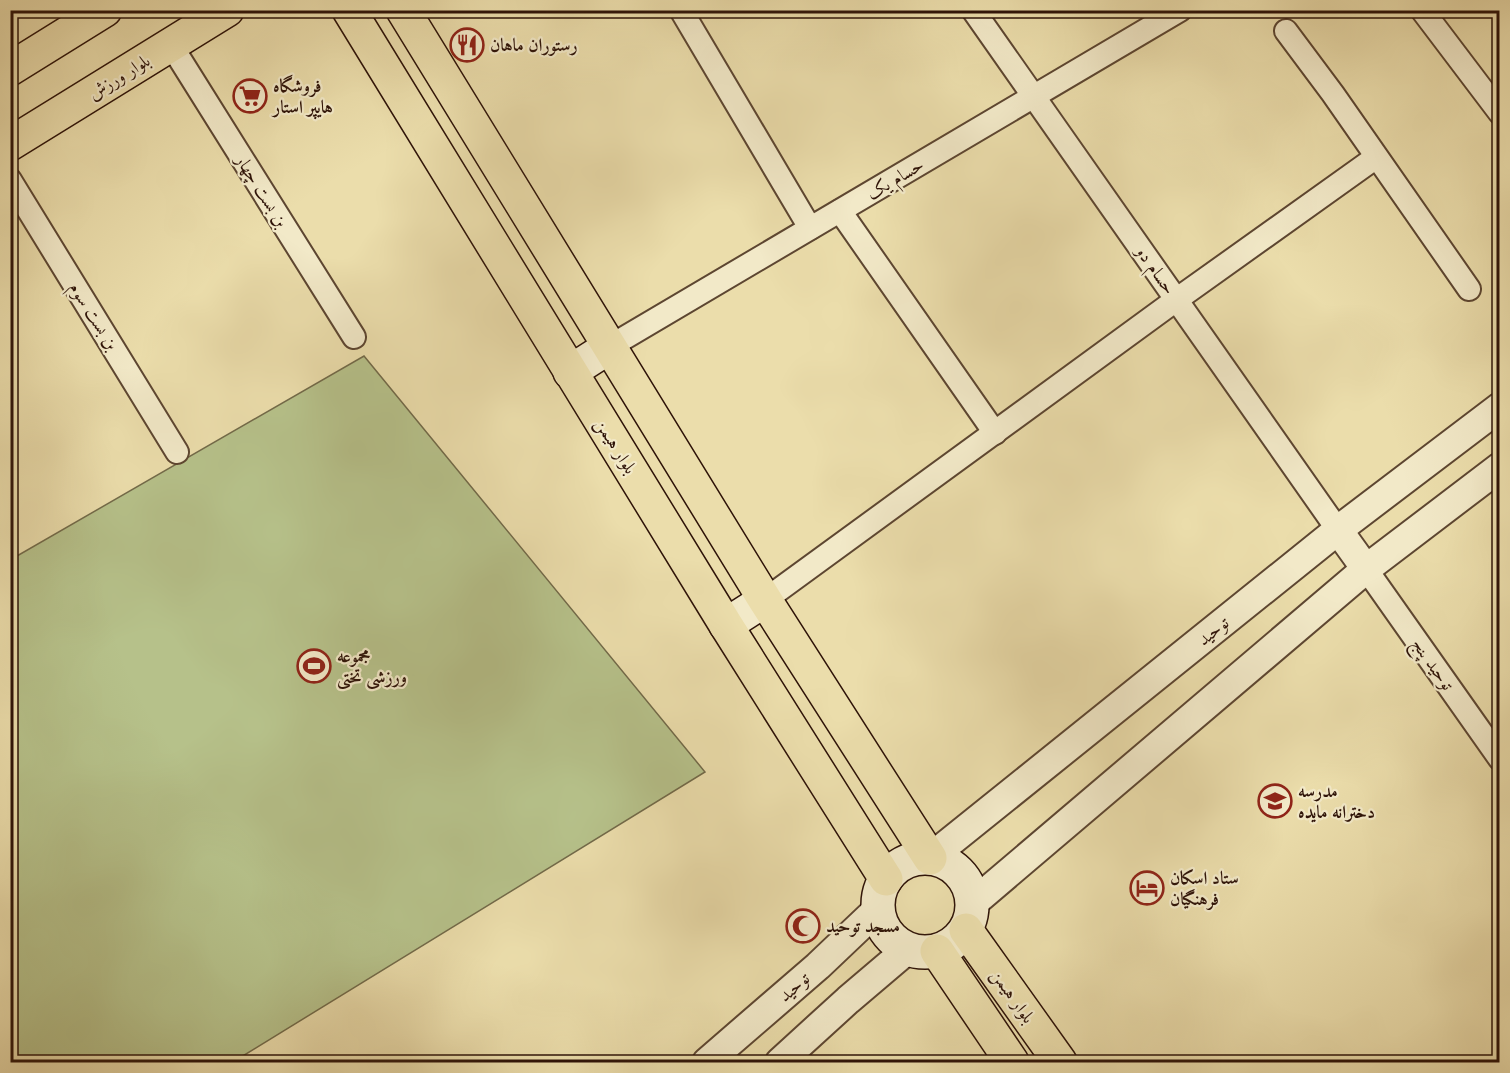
<svg xmlns="http://www.w3.org/2000/svg" width="1510" height="1073" viewBox="0 0 1510 1073" font-family="'Libre Caslon Text',Amiri,serif">
  <rect width="100%" height="100%" fill="#ebddab"/>
  <filter id="stains"><feTurbulence type="fractalNoise" baseFrequency=".00333" numOctaves="4"/><feColorMatrix values="0 0 0 0 .2 0 0 0 0 .09 0 0 0 0 .02 0 0 0 .5 -.17"/></filter>
  <radialGradient id="worn" r=".72"><stop offset=".6" stop-color="#630" stop-opacity="0"/><stop offset="1" stop-color="#630" stop-opacity=".3"/></radialGradient>
  <polygon fill="#b6c18a" stroke="#726a49" stroke-width="1.5" points="364,356 705,772 233,1062 11,1062 10,560"/>
  <g fill="none" stroke-linecap="round" stroke-linejoin="round">
    <defs>
      <g id="minor">
        <polyline points="681,10 810,228"/>
        <polyline points="973,10 1338,530"/>
        <polyline points="1422,10 1500,113"/>
        <polyline points="1286,31 1333,94 1469,289"/>
        <polyline points="171,45 354,337"/>
        <polyline points="10,180 177,452"/>
        <polyline points="840,211 995,433"/>
        <polyline points="609,347 1180,10"/>
        <polyline points="1366,569 1500,759"/>
        <polyline points="765,600 1176,300 1375,158"/>
      </g>
      <g id="tertiary">
        <polyline points="1338,530 1366,569"/>
        <polyline points="930,858 1338,530 1500,407"/>
        <polyline points="972,904 1366,569 1500,467"/>
        <polyline points="707,1062 818,966 878,909"/>
        <polyline points="780,1062 848,1000 908,949"/>
      </g>
      <g id="secondary">
        <polyline points="570,372 609,347"/>
        <polyline points="726,625 765,600"/>
        <circle cx="925" cy="905" r="47"/>
      </g>
      <g id="primary">
        <polyline points="349,10 726,625 886,879"/>
        <polyline points="403,10 765,600 930,858"/>
        <polyline points="10,69 105,10"/>
        <polyline points="10,144 227,10"/>
        <polyline points="966,930 1060,1062"/>
        <polyline points="937,951 1012,1062"/>
      </g>
    </defs>
    <use href="#minor" stroke="#5d4631" stroke-width="26"/>
    <use href="#tertiary" stroke="#5d4631" stroke-width="32"/>
    <use href="#secondary" stroke="#2e1308" stroke-width="36"/>
    <use href="#primary" stroke="#2e1308" stroke-width="36"/>
    <use href="#minor" stroke="#f2e9c8" stroke-width="22"/>
    <use href="#tertiary" stroke="#f2e9c8" stroke-width="28"/>
    <use href="#secondary" stroke="#f2e9c8" stroke-width="33"/>
    <use href="#primary" stroke="#ebddab" stroke-width="33"/>
  </g>
  <defs>
    <symbol id="restaurant-ring" viewBox="-11 -11 22 22"><circle r="9.5" fill="#f2e9c8" stroke="#8f2418" stroke-width="1.5"/><path d="M-5-6h1v4h1v-4h1v4h1v-4h1v5L-1.5 .5V6h-2V.5L-5-1ZM5-6V6H3V1.5H1.5Q1.5-4 5-6Z" fill="#8f2418"/></symbol>
    <symbol id="supermarket-ring" viewBox="-11 -11 22 22"><circle r="9.5" fill="#f2e9c8" stroke="#8f2418" stroke-width="1.5"/><path d="M-6-5.5h2.5l.6 2H6L4.5 2H-2.5L-4.4-4H-6ZM-1.5 3.2a1.3 1.3 0 1 0 .1 0ZM3 3.2a1.3 1.3 0 1 0 .1 0Z" fill="#8f2418"/></symbol>
    <symbol id="stadium-ring" viewBox="-11 -11 22 22"><circle r="9.5" fill="#f2e9c8" stroke="#8f2418" stroke-width="1.5"/><path d="M0-5a6.5 5 0 1 0 0 10a6.5 5 0 1 0 0-10ZM-3.5-1.8h7v3.6h-7Z" fill="#8f2418"/></symbol>
    <symbol id="school-ring" viewBox="-11 -11 22 22"><circle r="9.5" fill="#f2e9c8" stroke="#8f2418" stroke-width="1.5"/><path d="M0-5L7-2L0 1L-7-2ZM-4 1L0 2.5L4 1V4Q0 6-4 4Z" fill="#8f2418"/></symbol>
    <symbol id="hotel-ring" viewBox="-11 -11 22 22"><circle r="9.5" fill="#f2e9c8" stroke="#8f2418" stroke-width="1.5"/><path d="M-6-4.5h1.5V1H6V5H4.5V3h-9V5H-6ZM-4 0a1.8 1.8 0 1 1 3.6 0ZM.5 0V-2.5h3Q6-2.5 6 0Z" fill="#8f2418"/></symbol>
    <symbol id="mosque-ring" viewBox="-11 -11 22 22"><circle r="9.5" fill="#f2e9c8" stroke="#8f2418" stroke-width="1.5"/><path d="M3.5-4.9A6 6 0 1 0 3.5 4.9A5 5 0 1 1 3.5-4.9Z" fill="#8f2418"/></symbol>
  </defs>
  <g fill-rule="evenodd">
    <use href="#restaurant-ring" x="448" y="26" width="38" height="38"/>
    <use href="#supermarket-ring" x="231" y="77" width="38" height="38"/>
    <use href="#stadium-ring" x="295" y="647" width="38" height="38"/>
    <use href="#school-ring" x="1256" y="782" width="38" height="38"/>
    <use href="#hotel-ring" x="1128" y="869" width="38" height="38"/>
    <use href="#mosque-ring" x="784" y="907" width="38" height="38"/>
  </g>
  <g text-anchor="middle" stroke-width="4.5" stroke-linejoin="round" paint-order="stroke">
    <g font-size="18" font-weight="bold" fill="#2e1308" stroke="#f2e9c8" text-anchor="start">
      <text x="490" y="51">رستوران ماهان</text>
      <text x="273" y="92">فروشگاه<tspan x="273" dy="21">هایپر استار</tspan></text>
      <text x="337" y="662">مجموعه<tspan x="337" dy="21">ورزشی تختی</tspan></text>
      <text x="1298" y="797">مدرسه<tspan x="1298" dy="21">دخترانه مایده</tspan></text>
      <text x="1170" y="884">ستاد اسکان<tspan x="1170" dy="21">فرهنگیان</tspan></text>
      <text x="826" y="932">مسجد توحید</text>
    </g>
    <g font-size="18" fill="#2e1308" stroke="#f2e9c8">
      <text transform="translate(119 77) rotate(-32)" y="6">بلوار ورزش</text>
      <text transform="translate(895 179) rotate(-31)" y="6">حسام یک</text>
      <text transform="translate(262 191) rotate(58)" y="6">بن بست چهار</text>
      <text transform="translate(1156 270) rotate(55)" y="6">حسام دو</text>
      <text transform="translate(94 316) rotate(58)" y="6">بن بست سوم</text>
      <text transform="translate(616 446) rotate(58)" y="6">بلوار هیمن</text>
      <text transform="translate(1213 631) rotate(-39)" y="6">توحید</text>
      <text transform="translate(1433 664) rotate(55)" y="6">توحید پنج</text>
      <text transform="translate(794 987) rotate(-41)" y="6">توحید</text>
      <text transform="translate(1013 996) rotate(55)" y="6">بلوار هیمن</text>
    </g>
  </g>
  <rect width="1510" height="1073" fill="none" stroke="#ebddab" stroke-width="36"/>
  <rect x="12" y="12" width="1486" height="1049" fill="none" stroke="#2e1308" stroke-width="3"/>
  <rect x="18" y="18" width="1474" height="1037" fill="none" stroke="#2e1308" stroke-width="1.5"/>
  <rect width="100%" height="100%" filter="url(#stains)"/>
  <rect width="100%" height="100%" fill="url(#worn)"/>
</svg>
